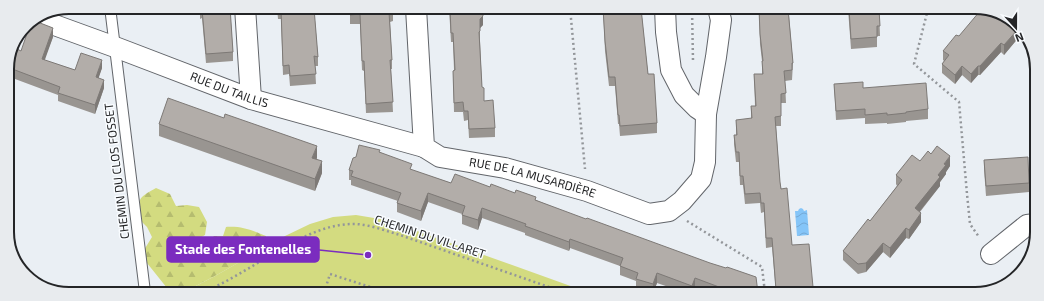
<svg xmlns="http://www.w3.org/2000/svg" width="1044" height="301" viewBox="0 0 1044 301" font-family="'Exo 2',sans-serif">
  <defs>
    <pattern id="forest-firs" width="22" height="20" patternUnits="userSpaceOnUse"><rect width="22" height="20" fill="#d3db80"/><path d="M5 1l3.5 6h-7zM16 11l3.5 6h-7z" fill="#b5bc6f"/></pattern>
    <pattern id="water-waves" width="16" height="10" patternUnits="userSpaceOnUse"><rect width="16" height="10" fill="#85c5f8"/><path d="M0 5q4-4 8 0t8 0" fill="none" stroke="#73a9d5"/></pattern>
  </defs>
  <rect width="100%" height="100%" fill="#eaeff4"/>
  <path fill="url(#forest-firs)" d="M156 188 170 194 176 206 187 205 199 207 207 222 205 235 194 241 179 240 176 246 180 252H192L198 245 208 243 214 236H223L226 227C242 226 251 230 266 236V247L215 276 190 289 167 288 147 263 144 250 152 237 147 227 139 219C138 198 138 198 156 188Z"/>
  <polygon fill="#d3db80" points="356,215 380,219 403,226 590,293 53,292 46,288 144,288 190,289 215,276 285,236 310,224 333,217"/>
  <polygon fill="url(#water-waves)" points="801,208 803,209 804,211 807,210 809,235 797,236 795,211 798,211 799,209"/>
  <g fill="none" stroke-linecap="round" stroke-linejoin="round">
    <defs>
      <polyline id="service" points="110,7 145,292"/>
      <g id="minor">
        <polyline points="245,7 251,99"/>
        <path id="s1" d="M416 8 424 147 440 157 505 168 587 191 649 214 669 211 682 201 701 179 705 162 706 114 716 57 721 20 718 8"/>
        <polyline points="665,8 666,32 671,70 684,95 697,108 706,114"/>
        <path id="s2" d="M38 19 115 47 251 99 424 147"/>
        <polyline points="991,254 1027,225 1035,224"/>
      </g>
    </defs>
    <use href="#service" stroke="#62656a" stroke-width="12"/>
    <use href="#minor" stroke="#62656a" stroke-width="22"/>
    <g stroke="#93969a" stroke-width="2.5" stroke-dasharray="2 3" stroke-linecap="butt">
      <polyline points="570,8 585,169"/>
      <polyline points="692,8 693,61"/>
      <polyline points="928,9 914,64 959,102 967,194 970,224 979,237"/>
      <polyline points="687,221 762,267 765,293"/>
      <path d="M204 292C227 282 249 268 271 255 297 240 325 223 356 224 371 225 386 231 400 235L566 293"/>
      <polyline points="324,293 330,274 389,293"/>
    </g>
    <use href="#service" stroke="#fff" stroke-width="10"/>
    <use href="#minor" stroke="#fff" stroke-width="20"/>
  </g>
  <g fill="#999591">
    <polygon points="200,7 230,7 233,52 233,61 206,63 202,18 200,19"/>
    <polygon points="277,7 314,8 318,57 318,66 315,66 316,84 290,86 289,74 283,75 281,19 278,19"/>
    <polygon points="350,8 393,8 393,21 390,22 392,60 392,69 391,69 393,112 366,113 364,71 362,70 360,24 350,24"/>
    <polygon points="449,8 482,8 483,25 480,28 480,41 482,87 484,101 495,128 495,137 469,138 468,120 464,121 463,112 454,112 453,71 454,70 453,42 451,42"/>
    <polygon points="603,8 641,8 648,74 657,123 657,133 620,136 619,124 618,124 615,86 609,86 605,51"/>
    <polygon points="758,9 816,9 816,13 789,15 793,63 792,80 785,81 786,103 781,103 781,126 776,126 780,182 792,245 813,294 776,293 772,247 766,248 764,212 761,213 760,203 745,204 743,185 740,185 739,162 736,162 734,144 734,135 736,135 736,120 751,119 751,106 755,106 754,74 762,74 762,61 760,44 759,10 758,10"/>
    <polygon points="848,9 879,9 880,36 877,36 877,47 851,49"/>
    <polygon points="983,14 1015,25 1019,37 1004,55 1001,52 980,75 978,75 971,83 962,75 955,84 942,73 942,64 944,61 943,60 943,51 959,36"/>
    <polygon points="53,37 44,60 75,70 102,68 98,78 104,88 95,114 58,101 58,95 7,76 7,65 21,51"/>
    <polygon points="834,84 863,88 928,109 928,119 906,121 906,122 887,124 887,123 865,124 865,118 836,120"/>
    <polygon points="159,124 317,158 316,159 322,173 315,191 159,136"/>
    <polygon points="380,152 412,170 451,183 490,187 536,200 758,293 711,293 695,287 693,293 686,293 657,283 653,293 652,293 636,288 636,281 620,275 620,266 570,248 569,251 525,235 525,233 482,218 478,230 462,224 462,214 428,202 421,221 397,212 397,203 398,201 351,185 351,180 349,180 349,170"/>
    <polygon points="931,154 950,166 946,172 946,174 940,182 940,186 920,212 921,222 909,239 906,238 890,258 883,252 866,272 858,274 843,260 843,251 870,221 897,186 896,184 896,175 920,161"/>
    <polygon points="984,160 1029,183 1029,192 986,196 984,169"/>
  </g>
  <g fill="#7d7976">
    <polygon points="483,16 483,25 480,28 480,19"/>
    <polygon points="53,28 53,37 42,68 42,59"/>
    <polygon points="1019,28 1019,37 1004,55 1004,45"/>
    <polygon points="1001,43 1001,52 980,75 980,66"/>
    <polygon points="102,60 102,68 96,86 96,77"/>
    <polygon points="962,66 962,75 955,84 955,75"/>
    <polygon points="978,66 978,75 971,83 971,74"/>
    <polygon points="104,80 104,88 95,114 95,105"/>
    <polygon points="317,146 317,158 312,170 312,158"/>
    <polygon points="950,156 950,166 946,172 946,174 940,182 940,186 915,217 915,208 938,175 944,164"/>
    <polygon points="322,161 322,173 315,191 315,179"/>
    <polygon points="428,193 428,202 421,221 421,211"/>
    <polygon points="482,208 482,218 478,230 478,220"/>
    <polygon points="921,213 921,222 909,239 909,230"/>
    <polygon points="906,228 906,238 890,258 890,248"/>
    <polygon points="570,239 570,248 569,251 569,242"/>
    <polygon points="883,243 883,252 866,272 866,263"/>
    <polygon points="657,273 657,283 653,293 653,284"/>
    <polygon points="695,278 695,287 693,293 692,293 692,286"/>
    <polygon points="813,287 813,294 807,294"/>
  </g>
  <g fill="#b2ada9" stroke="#7d7976">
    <polygon points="200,7 230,7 233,52 206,54 202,9 200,9"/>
    <polygon points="278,7 314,8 318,57 314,56 316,74 290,76 289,65 283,66 281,9 278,10"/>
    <polygon points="350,8 393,8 393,12 389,12 392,60 390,60 393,102 366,104 364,61 362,61 360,14 350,15"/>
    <polygon points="450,8 482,8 483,16 480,19 480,31 479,32 482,87 484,88 484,101 493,100 495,128 469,129 468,111 464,111 463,102 454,103 453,71 455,70 453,33 451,33"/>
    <polygon points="603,8 641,8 648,74 654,74 657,123 620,126 619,115 618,115 615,77 609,77 605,41"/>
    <polygon points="759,9 788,9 793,63 792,63 792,70 784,71 786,93 781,94 781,116 775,117 780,182 781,189 787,188 792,245 809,244 813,287 807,294 781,293 776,290 772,238 766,238 764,203 761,203 760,193 745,194 743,176 740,176 739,152 736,152 734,135 737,135 736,120 752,118 751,106 756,106 754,74 763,74 762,61 763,61 760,34"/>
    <polygon points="849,9 879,9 880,26 877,26 877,37 851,39"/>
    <polygon points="987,9 991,9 1011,21 1019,28 1004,45 1001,43 980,66 978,66 971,74 962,66 955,75 942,64 949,55 943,51 956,35 959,36 980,11 983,14"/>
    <polygon points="35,21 53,28 42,59 75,70 81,53 102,60 96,77 104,80 95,105 58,93 60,87 7,67 7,65 15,48 21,51 31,22"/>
    <polygon points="863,82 863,88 926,83 928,109 906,112 906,113 887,115 887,113 865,115 865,109 836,111 834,84"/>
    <polygon points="168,98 224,118 225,114 317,146 312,158 322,161 315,179 159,124"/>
    <polygon points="359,145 380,150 379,152 412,164 410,169 451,183 455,174 490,187 491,184 515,193 516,190 536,197 535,200 586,219 587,218 710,263 726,268 727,267 756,277 758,293 726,293 727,290 695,278 692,286 657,273 653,284 636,279 638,273 620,266 623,258 570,239 569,242 525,226 526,224 482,208 478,220 462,215 465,206 428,193 421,211 397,203 401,193 351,176 353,171 349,170 353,158 356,157"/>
    <polygon points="937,146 950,156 944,164 946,165 938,175 940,177 915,208 921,213 909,230 906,228 890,248 883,243 866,263 858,264 843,251 868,219 870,221 902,180 896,175 912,155 920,161 928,151 931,154"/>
    <polygon points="1028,157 1029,183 986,186 984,160"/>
  </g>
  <g text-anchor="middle" stroke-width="3" stroke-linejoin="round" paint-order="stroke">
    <g font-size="12" fill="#242527" stroke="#f9fcff">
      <text dy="4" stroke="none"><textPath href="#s2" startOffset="204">RUE DU TAILLIS</textPath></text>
      <text transform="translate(117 171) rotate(-97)" y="4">CHEMIN DU CLOS FOSSET</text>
      <text dy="4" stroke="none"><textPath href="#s1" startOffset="253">RUE DE LA MUSARDIÈRE</textPath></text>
      <text transform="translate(430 237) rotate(18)" y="4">CHEMIN DU VILLARET</text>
    </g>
  </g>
  <path d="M0 0H1044V301H0ZM69 14H975A55 55 0 0 1 1030 69V232A55 55 0 0 1 975 287H69A55 55 0 0 1 14 232V69A55 55 0 0 1 69 14Z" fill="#e8ebee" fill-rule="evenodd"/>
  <path fill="none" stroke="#242527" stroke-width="2" d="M69 14H975A55 55 0 0 1 1030 69V232A55 55 0 0 1 975 287H69A55 55 0 0 1 14 232V69A55 55 0 0 1 69 14Z"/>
  <path fill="none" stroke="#7b2cbf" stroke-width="1.5" d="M368 255L319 250"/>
  <circle fill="#7b2cbf" stroke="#f9fcff" stroke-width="1.5" cx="368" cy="255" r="4"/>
  <rect fill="#7b2cbf" stroke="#7b2cbf" stroke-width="1.5" x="167" y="237" width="152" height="25" rx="4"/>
  <g font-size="13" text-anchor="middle" font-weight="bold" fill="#fff">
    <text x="243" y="254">Stade des Fontenelles</text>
  </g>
  <g transform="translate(1016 28) rotate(159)" stroke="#f9fcff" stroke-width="3" paint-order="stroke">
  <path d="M0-3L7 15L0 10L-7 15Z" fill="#242527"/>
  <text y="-6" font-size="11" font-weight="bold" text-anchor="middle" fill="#242527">N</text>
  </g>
</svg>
